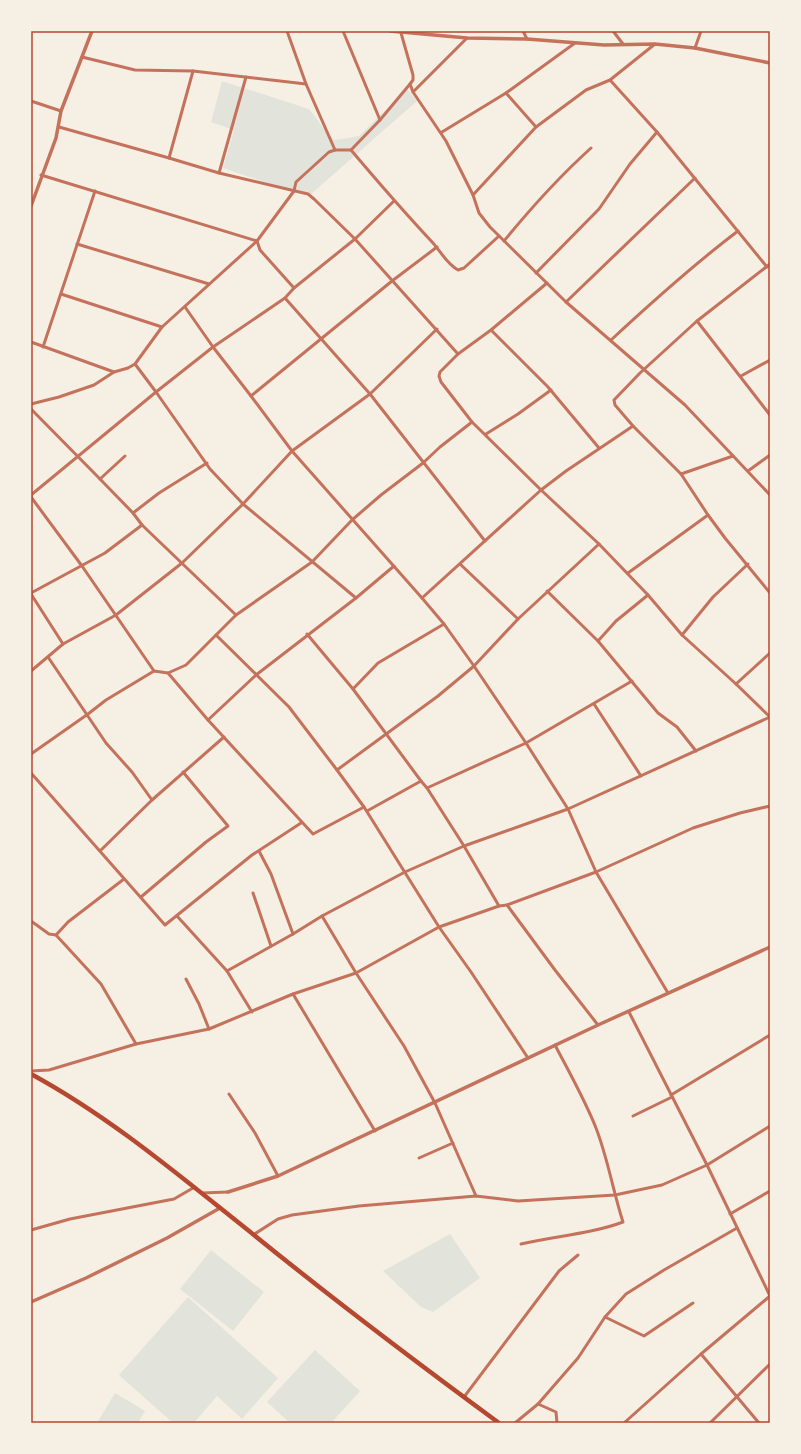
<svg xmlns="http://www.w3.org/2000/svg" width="801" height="1454" viewBox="0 0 801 1454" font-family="'Archivo Narrow',sans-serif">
  <rect width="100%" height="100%" fill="#f6efe4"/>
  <g fill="#e2e4dc">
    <polygon points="222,81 309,109 328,134 335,140 359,136 407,89 417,101 310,195 296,193 223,168 234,130 211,122"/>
    <polygon points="450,1234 480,1278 433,1312 421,1307 383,1271"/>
    <polygon points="211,1250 264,1292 233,1331 180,1289"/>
    <polygon points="188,1297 278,1378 242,1419 217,1396 194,1423 173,1423 119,1375"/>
    <polygon points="315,1350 360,1391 331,1423 290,1423 267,1402"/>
    <polygon points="115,1393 145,1411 138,1423 97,1423"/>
  </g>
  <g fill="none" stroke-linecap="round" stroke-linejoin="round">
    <g stroke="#c5725c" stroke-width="3">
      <polyline points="287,31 306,84 335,150"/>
      <polyline points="343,31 380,120"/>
      <polyline points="523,31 527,39"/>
      <polyline points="613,31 623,44"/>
      <polyline points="401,33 413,75 413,80 410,84 413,92 446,141 473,195 479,213 490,227 566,302 685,405 770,495"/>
      <polyline points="695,48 701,31"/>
      <polyline points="82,57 135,70 193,71 306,84"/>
      <polyline points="610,80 657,132 767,267"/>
      <polyline points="413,92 467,38"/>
      <polyline points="31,101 61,111"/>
      <polyline points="59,127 169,158 219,173 308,194 314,199 355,239 458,354"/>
      <polyline points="536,127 506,93 575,43"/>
      <polyline points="442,132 506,93"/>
      <polyline points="351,150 380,120 410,84"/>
      <polyline points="169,158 193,71"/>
      <polyline points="219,173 246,77"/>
      <polyline points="41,175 257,241 260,250 294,288"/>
      <polyline points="473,195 536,127 586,90 610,80 655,44"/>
      <path d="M504 241C531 208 560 176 591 148"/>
      <polyline points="77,244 209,284"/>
      <polyline points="770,264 697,321 640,373 614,400 615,405 633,426 681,474 708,515 725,538 770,593"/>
      <polyline points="536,273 599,209 630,164 657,132"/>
      <polyline points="547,283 491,330 458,354 440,372 439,376 441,382 472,422 541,490 599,544 648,595 682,635 736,684 770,717"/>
      <polyline points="61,294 162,327"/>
      <polyline points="285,298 370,394 485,541"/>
      <polyline points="566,302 695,178"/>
      <polyline points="185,307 213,347 251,396 292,451 422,598 444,624 474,666 526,743 568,809 596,872 668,993"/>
      <polyline points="697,321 770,415"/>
      <polyline points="491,330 548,387 599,448"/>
      <path d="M611 340C652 302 693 265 738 231"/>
      <polyline points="31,342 114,372"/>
      <polyline points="43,347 95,191"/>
      <polyline points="135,364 156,392 210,469 243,504 356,598"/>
      <polyline points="741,376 770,360"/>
      <polyline points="251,396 392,281 437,247"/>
      <path d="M31 404 59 397 94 385 114 372 128 368 135 364 162 327 257 241 294 191 296 182 329 152 335 150H351C378 182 405 213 433 243 441 252 447 264 458 270L464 268 499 236"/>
      <polyline points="31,409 100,479 133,513 142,525 236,615"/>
      <polyline points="486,434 518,414 551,390"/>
      <polyline points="748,471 770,455"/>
      <polyline points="681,474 733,456"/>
      <polyline points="100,479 125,456"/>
      <polyline points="31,495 156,392 213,347 285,298 294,288 355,239 394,201"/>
      <polyline points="31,497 82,566 154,671"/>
      <polyline points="133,513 159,493 207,463"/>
      <polyline points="460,564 518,619"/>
      <polyline points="628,573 708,515"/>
      <polyline points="547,591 598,641 658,713 677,727 696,751"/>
      <polyline points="31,593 105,553 142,525"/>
      <polyline points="31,594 63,644"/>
      <polyline points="422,598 541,490 566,471 633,426"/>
      <polyline points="307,634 353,689 421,781 427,788 464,846 499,906"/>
      <polyline points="216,635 289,707 337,770 364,807 439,927 471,972 528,1058"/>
      <polyline points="682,635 713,597 748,564"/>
      <polyline points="598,641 616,621 648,595"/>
      <polyline points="48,657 106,743 132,772 152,800"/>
      <polyline points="31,671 63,644 116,615 182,563 243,504 292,451 370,394 437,329"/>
      <polyline points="168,673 208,720 313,834 364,807"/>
      <polyline points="736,684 770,653"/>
      <polyline points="353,689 378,663 444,624"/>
      <polyline points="594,704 641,776"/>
      <polyline points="208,720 256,675 356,598 394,566"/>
      <polyline points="31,754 88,714 106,700 154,671 168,673 186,665 236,615 312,562 352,520 381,495 423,463 440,447 472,422"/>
      <polyline points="337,770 438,696 474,666 518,619 599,544"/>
      <polyline points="31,773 165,925 252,855 301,823"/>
      <polyline points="427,788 526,743 632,681"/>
      <polyline points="367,811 421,781"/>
      <polyline points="100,851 152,800 224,737"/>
      <polyline points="259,851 271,874 293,934"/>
      <polyline points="253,893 271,946"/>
      <polyline points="141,897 206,842 228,826 183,772"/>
      <polyline points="507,905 555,970 598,1025"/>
      <polyline points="177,916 227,971 252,1012"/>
      <polyline points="322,916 356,973 404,1046 435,1103 476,1196"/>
      <polyline points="31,921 49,934 56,935 68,922 124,879"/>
      <polyline points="56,935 101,984 136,1044"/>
      <polyline points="227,971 293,934 322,916 405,872 464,846 568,809 770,717"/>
      <polyline points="186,979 199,1004 209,1029"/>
      <polyline points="293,994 375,1131"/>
      <polyline points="629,1012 707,1165 770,1296"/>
      <polyline points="31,1071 49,1070 136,1044 209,1029 293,994 356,973 439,927 499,906 507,905 596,872 693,828 740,813 770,806"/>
      <polyline points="229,1094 255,1133 278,1176"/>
      <polyline points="671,1095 770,1035"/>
      <polyline points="633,1116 672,1097"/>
      <polyline points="419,1158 453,1143"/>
      <polyline points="202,1193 228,1192"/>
      <polyline points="730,1214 770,1191"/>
      <polyline points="31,1230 70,1219 174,1199 193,1188"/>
      <polyline points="253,1235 278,1219 292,1215 359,1206 476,1196 518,1201 615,1195 662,1185 707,1165 770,1126"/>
      <path d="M521 1244C555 1236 591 1234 623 1222 613 1191 608 1159 596 1128 585 1100 569 1072 555 1045"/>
      <polyline points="605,1317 644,1336 693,1303"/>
      <polyline points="701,1354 759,1423"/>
      <polyline points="464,1397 559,1271 578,1255"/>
      <polyline points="538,1404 556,1412 557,1423"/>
      <polyline points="515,1423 538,1404 578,1358 605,1317 626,1294 664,1270 737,1228"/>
      <polyline points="624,1423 701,1354 770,1296"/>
      <polyline points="710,1423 770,1364"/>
    </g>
    <g stroke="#c5725c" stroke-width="3.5">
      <polyline points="390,31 467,38 527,39 604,45 655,44 695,48 770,63"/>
      <polyline points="31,206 56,138 61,111 92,31"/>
      <polyline points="228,1192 278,1176 598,1025 770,947"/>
      <polyline points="31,1302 86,1278 167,1238 220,1208"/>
    </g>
    <path stroke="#b5482f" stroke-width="4.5" d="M31 1074C112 1118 182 1178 254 1235 334 1300 416 1362 499 1423"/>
  </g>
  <rect width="801" height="1454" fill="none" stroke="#f6efe4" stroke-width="64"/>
  <rect x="32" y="32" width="737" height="1390" fill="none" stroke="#b5482f" stroke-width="1.5"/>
</svg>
